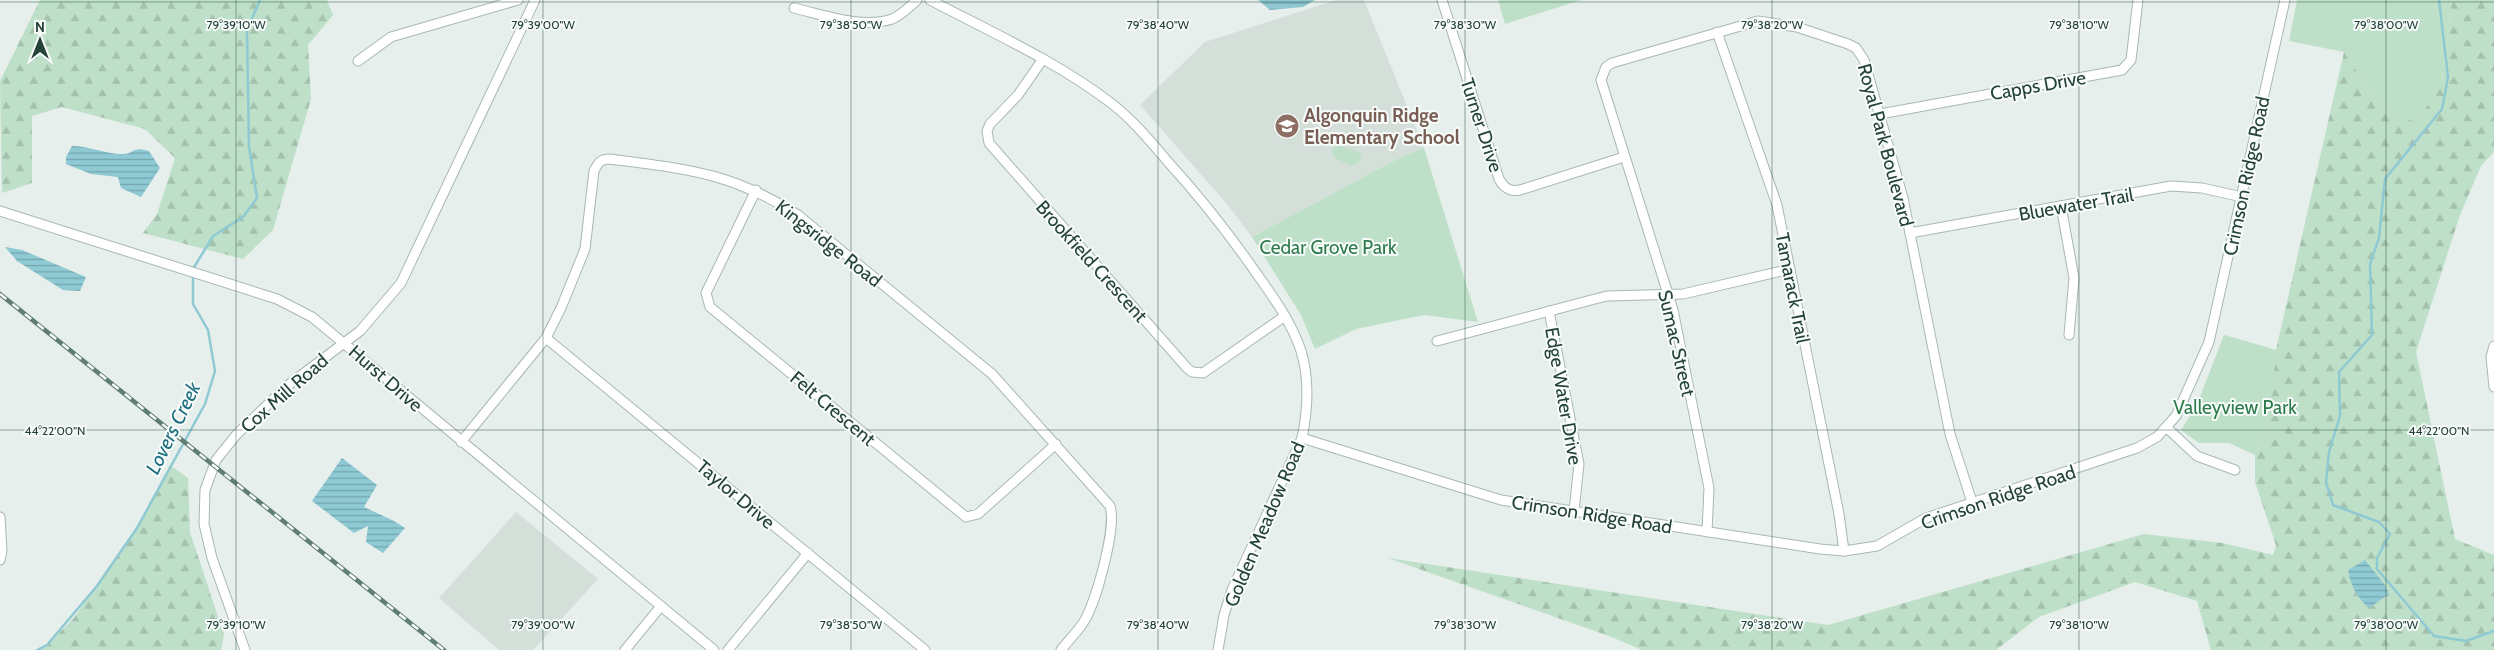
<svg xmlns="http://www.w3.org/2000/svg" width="2494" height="650" viewBox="0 0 2494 650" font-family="Cabin,sans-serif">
  <defs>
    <pattern id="forest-firs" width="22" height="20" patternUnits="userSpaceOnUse" patternTransform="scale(1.25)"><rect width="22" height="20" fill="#bfe0c8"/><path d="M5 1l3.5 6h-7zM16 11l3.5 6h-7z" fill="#a4c1ad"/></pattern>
    <pattern id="water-rules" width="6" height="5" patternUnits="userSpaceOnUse" patternTransform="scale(1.25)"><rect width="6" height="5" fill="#8ec9d4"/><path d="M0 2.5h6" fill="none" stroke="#74a5ad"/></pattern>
  </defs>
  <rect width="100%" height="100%" fill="#e6efeb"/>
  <g fill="#d4dfda">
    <polygon points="1336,0 1364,0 1424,148 1397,159 1252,237 1227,204 1140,105 1205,42"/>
    <polygon points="516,512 598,579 533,650 499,650 439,598"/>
  </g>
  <g fill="url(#forest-firs)">
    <polygon points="40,0 327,0 333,15 308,45 311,99 273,230 243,259 143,233 157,214 175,158 145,129 62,107 32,116 32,183 2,193 0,81"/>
    <polygon points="2452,0 2494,0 2494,152 2481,166 2460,215 2416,352 2455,539 2494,555 2494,650 2211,650 2197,601 2135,582 2039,617 1996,650 1642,650 1609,636 1388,558 1828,625 2144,534 2222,543 2273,555 2276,545 2255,482 2255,455 2270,427 2222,343 2224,335 2276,350 2344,52 2380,106 2442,82"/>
    <polygon points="170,465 188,478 190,532 224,635 221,650 37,650 47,645 73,619 137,528"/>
  </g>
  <g fill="#bfe0c8">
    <polygon points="1498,0 1581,0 1505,24"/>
    <polygon points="2297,0 2452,0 2442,82 2417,123 2380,106 2344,52 2289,41"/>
    <polygon points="1335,144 1362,153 1358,163 1350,166 1334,157 1332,151"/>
    <polygon points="1424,148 1478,322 1424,315 1356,329 1315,349 1301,315 1252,237 1397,159"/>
    <polygon points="2224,335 2276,350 2270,427 2255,455 2229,443 2199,443 2181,430 2196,407"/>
  </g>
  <g fill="url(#water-rules)">
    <polygon points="1258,0 1315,0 1303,7 1270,10"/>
    <path d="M72 146C89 146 109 155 123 154 135 154 131 146 149 151L160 168 141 197 121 188 118 177 91 174 66 164V157Z"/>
    <polygon points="5,247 22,250 86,277 80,291 63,290 17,261"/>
    <polygon points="342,458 377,485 364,507 394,521 405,528 383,553 366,542 368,526 354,533 312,501"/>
    <path d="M2365 560 2385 585 2389 594 2369 608C2357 597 2351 587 2348 570Z"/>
  </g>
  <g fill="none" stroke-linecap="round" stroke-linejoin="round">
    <g stroke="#8ec9d4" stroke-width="2.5">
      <polyline points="2439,0 2448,77 2442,109 2385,179 2379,238 2370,264 2372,335 2339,372 2340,416 2329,452 2326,482 2333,505 2379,522 2390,534 2377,558 2377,569 2434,636 2466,641 2494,631"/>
      <polyline points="37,650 47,645 97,586 137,528 205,404 215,371 208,330 193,304 193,269 213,236 243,217 257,198 249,147 247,30 260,0"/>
    </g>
    <defs>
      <g id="minor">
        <path d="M930 0C991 32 1056 61 1111 103 1133 120 1151 142 1169 163 1199 196 1226 230 1252 267 1270 293 1291 320 1301 351 1310 380 1308 409 1302 438L1232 590 1224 615 1218 650"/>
        <path d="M1442 0 1499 179C1504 188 1510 192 1520 190L1624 157"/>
        <path d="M794 8C824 15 862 29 892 19 902 15 909 7 917 0"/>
        <polyline points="1717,32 1777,205 1839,514 1844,551"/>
        <polyline points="1043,59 1018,95 990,124 987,131 989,143 1187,368 1192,372 1203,373 1285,316"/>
        <polyline points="358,61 391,37 518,0"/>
        <polyline points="1880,114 2122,70 2131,60 2138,0"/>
        <polyline points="756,190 706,293 710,307 966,517 978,514 1056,444"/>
        <polyline points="2061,206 2074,278 2069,335"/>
        <polyline points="0,211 277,299 312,317 714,650"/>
        <polyline points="1910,233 2171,186 2202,188 2242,197"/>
        <polyline points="1549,311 1579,464 1574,511"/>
        <polyline points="546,338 925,650"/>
        <polyline points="1437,341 1595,299 1607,296 1683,294 1790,269"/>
        <polyline points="2494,346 2491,357 2494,387"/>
        <polyline points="2167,428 2197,456 2235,470"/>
        <polyline points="1302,438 1501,500 1820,549 1844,551 1877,546 1926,518 2137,448 2157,437 2176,416 2209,342 2285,0"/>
        <path d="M461 442 546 338 561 308 585 249 594 171C598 163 600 159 610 159 686 169 731 172 798 215L992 374 1110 506C1117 526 1096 604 1083 623 1077 632 1068 641 1061 650"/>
        <polyline points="0,517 2,551 0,560"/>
        <polyline points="1707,532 1709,488 1673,310 1601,80 1606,67 1612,63 1758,21 1797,27 1848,44 1856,48 1864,60 1903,198 1950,434 1972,502"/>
        <polyline points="245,650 212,558 204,524 205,490 216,460 237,434 287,386 360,331 401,283 535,0"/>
        <polyline points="625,650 661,606"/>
        <polyline points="728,650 808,553"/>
      </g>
    </defs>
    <use href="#minor" stroke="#a8b8b2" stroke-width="11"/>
    <use href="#minor" stroke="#fff" stroke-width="9"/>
    <defs>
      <polyline id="rail" points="0,294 444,650"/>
    </defs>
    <use href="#rail" stroke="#5f7d75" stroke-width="4.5"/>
    <use href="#rail" stroke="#f7fbf9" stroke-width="2.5" stroke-dasharray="8" stroke-linecap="butt"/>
  </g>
  <path fill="none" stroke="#24423a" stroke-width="1" stroke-opacity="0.45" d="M236 0V650M543 0V650M851 0V650M1158 0V650M1465 0V650M1772 0V650M2079 0V650M2386 0V650M0 2H2494M0 430H2494"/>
  <defs>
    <symbol id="school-disc" viewBox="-11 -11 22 22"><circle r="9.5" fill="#8d6e63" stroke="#f7fbf9"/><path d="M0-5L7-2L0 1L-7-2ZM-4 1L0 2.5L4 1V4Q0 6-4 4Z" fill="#fff"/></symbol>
  </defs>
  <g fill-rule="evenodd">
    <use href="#school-disc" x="1273" y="112" width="28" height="28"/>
  </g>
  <g text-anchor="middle" stroke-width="4" stroke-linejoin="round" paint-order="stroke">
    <g font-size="19" fill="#24423a" stroke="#f7fbf9">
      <text transform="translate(2038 85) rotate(-10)" y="7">Capps Drive</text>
      <text transform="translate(1482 125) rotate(72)" y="7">Turner Drive</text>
      <text transform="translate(1886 145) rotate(75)" y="7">Royal Park Boulevard</text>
      <text transform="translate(2246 176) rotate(-78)" y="7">Crimson Ridge Road</text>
      <text transform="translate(2076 204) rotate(-10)" y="7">Bluewater Trail</text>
      <text transform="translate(829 243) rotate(38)" y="7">Kingsridge Road</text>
      <text transform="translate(1092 261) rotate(48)" y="7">Brookfield Crescent</text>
      <text transform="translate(1793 288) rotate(79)" y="7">Tamarack Trail</text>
      <text transform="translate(1677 343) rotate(77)" y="7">Sumac Street</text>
      <text transform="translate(386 378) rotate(41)" y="7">Hurst Drive</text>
      <text transform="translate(284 393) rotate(-41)" y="7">Cox Mill Road</text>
      <text transform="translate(1564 396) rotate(80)" y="7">Edge Water Drive</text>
      <text transform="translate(833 408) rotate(40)" y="7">Felt Crescent</text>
      <text transform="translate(736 494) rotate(40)" y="7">Taylor Drive</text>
      <text transform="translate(1998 497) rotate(-19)" y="7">Crimson Ridge Road</text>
      <text transform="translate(1592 514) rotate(9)" y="7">Crimson Ridge Road</text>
      <text transform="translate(1264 524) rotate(-67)" y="7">Golden Meadow Road</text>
    </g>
    <g font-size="19" font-weight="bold" fill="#785e54" stroke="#f7fbf9" text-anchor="start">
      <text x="1304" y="122">Algonquin Ridge<tspan x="1304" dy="22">Elementary School</tspan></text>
    </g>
    <g font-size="19" fill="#2d7a4b" stroke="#f7fbf9">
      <text x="1328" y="254">Cedar Grove Park</text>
      <text x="2235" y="414">Valleyview Park</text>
    </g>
    <g font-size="20" font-style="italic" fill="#1c6f80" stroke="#f7fbf9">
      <text transform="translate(173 428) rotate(-64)" y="7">Lovers Creek</text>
    </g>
  </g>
  <g font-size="12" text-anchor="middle" fill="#24423a" stroke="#f7fbf9" stroke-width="4" stroke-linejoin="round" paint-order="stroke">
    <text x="236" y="29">79°39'10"W</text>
    <text x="543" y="29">79°39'00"W</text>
    <text x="851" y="29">79°38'50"W</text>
    <text x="1158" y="29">79°38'40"W</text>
    <text x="1465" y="29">79°38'30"W</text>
    <text x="1772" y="29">79°38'20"W</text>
    <text x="2079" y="29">79°38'10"W</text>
    <text x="2386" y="29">79°38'00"W</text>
    <text x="55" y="435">44°22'00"N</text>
    <text x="2439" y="435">44°22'00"N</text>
    <text x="236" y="629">79°39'10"W</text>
    <text x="543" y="629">79°39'00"W</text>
    <text x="851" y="629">79°38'50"W</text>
    <text x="1158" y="629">79°38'40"W</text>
    <text x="1465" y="629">79°38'30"W</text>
    <text x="1772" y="629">79°38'20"W</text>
    <text x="2079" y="629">79°38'10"W</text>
    <text x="2386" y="629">79°38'00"W</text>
  </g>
  <g transform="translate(40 40)" stroke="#f7fbf9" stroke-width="4" paint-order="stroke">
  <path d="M0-4L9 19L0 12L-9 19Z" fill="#24423a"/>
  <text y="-8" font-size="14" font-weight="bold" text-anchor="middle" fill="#24423a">N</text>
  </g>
</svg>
